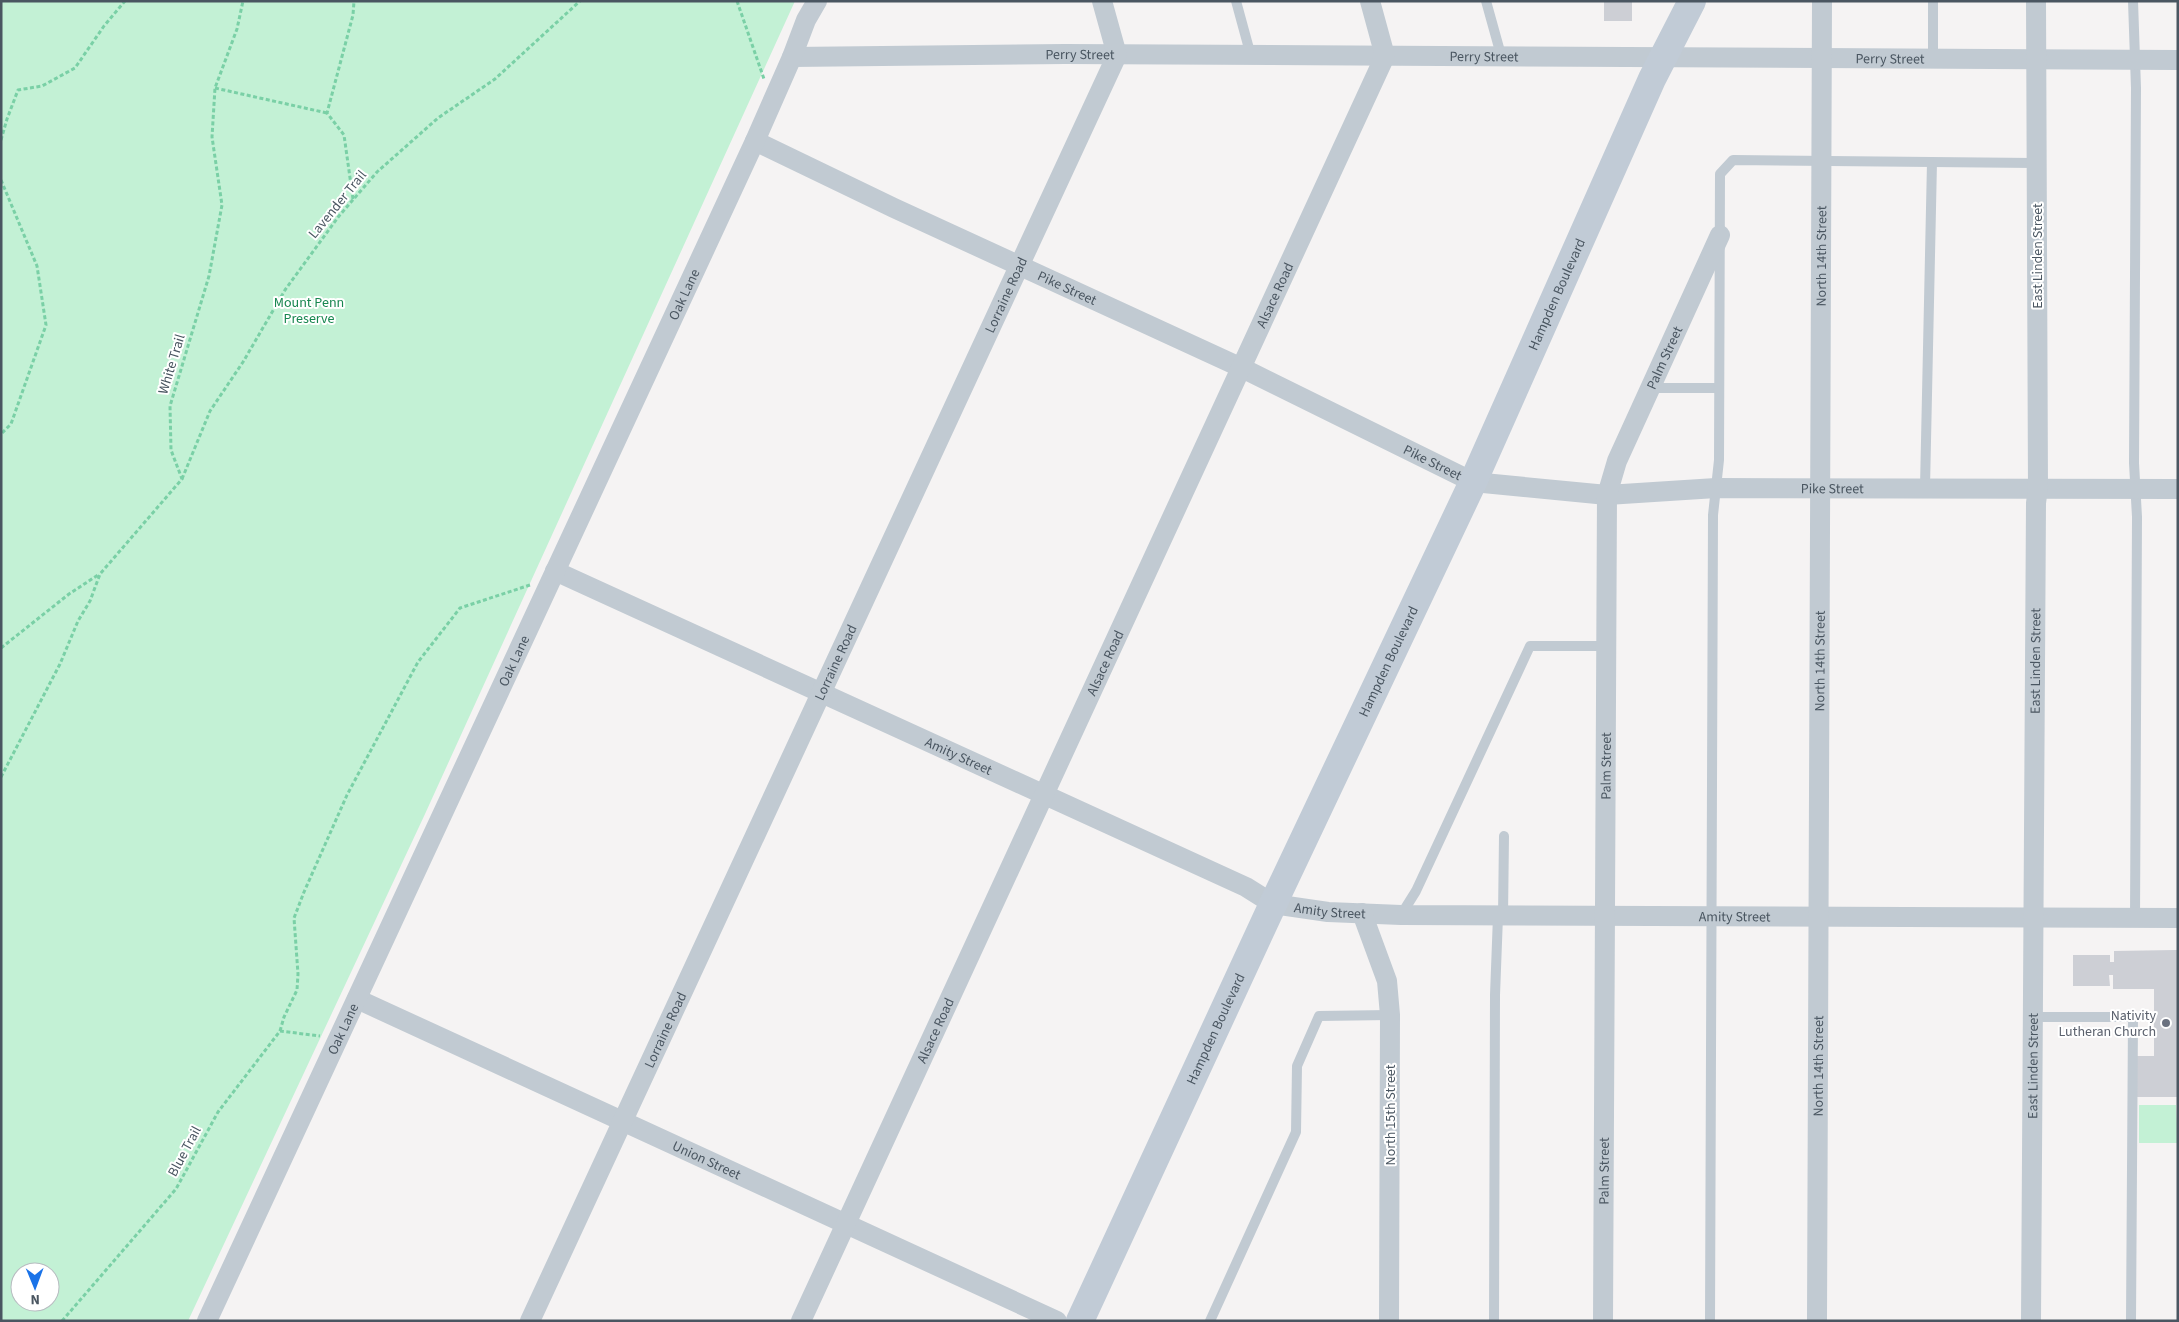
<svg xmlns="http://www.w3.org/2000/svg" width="2179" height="1322" viewBox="0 0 2179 1322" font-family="'Source Sans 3',sans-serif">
  <rect width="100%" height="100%" fill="#f5f3f3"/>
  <g fill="#c3f1d5" fill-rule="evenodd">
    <path d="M1 1H795L425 814 188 1321H1ZM20 1272H50V1302H20Z"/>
    <polygon points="2139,1105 2176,1105 2178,1143 2139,1143"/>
  </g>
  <g fill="#cdcfd5">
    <rect x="1604" y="1" width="28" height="20"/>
    <polygon points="2175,950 2178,950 2178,1097 2136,1097 2135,1056 2154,1056 2154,989 2113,989 2113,975 2109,975 2110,986 2073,986 2073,955 2110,955 2110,962 2114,962 2114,951"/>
  </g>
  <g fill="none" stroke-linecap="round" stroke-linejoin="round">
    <g stroke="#7ad0a6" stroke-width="3" stroke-dasharray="4 2.5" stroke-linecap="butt">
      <polyline points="737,1 764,79"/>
      <polyline points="215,88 327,113"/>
      <polyline points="1,140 7,119 18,90 42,86 75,68 104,26 125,1"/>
      <polyline points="1,180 37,266 46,325 11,424 1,434"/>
      <polyline points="353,199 344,135 327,113 353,15 354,1"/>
      <polyline points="182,479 210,411 243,362 285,290 339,216 377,172 438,118 495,79 580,1"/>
      <polyline points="1,648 69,594 98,575"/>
      <polyline points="1,777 60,664 78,621 90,601 100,574 182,479 171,450 170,406 209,276 222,205 212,137 215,88 237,29 243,1"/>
      <polyline points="280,1031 284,1017 297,990 298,974 294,918 304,892 347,795 418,662 460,608 530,585"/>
      <polyline points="62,1321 176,1189 218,1112 280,1031 320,1036"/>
    </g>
    <g stroke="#c1cad2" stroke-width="10">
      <polyline points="1236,1 1251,56"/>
      <polyline points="1486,1 1501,55"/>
      <polyline points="2133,1 2136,88 2134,463 2137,517 2135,918"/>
      <polyline points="1933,60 1933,1"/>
      <polyline points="1650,388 1719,388"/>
      <polyline points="1925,488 1932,162"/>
      <polyline points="1401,915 1416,891 1530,646 1605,646"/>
      <polyline points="1503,916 1504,836"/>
      <polyline points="2034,1017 2133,1017 2131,1321"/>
      <polyline points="1210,1321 1296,1132 1297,1066 1319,1016 1390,1015"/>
      <polyline points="1494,1321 1495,995 1498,916"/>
      <polyline points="1710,1321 1713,515 1719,460 1720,174 1733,160 2037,163"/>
    </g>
    <g stroke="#c1cad2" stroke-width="20">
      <path id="s1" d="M792 57 1065 54 2178 60"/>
      <path id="s2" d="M755 141 894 208 1242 368 1473 482 1607 495 1716 488 2178 489"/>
      <path id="s3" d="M555 571 1246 887 1273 904 1328 912 1401 915 2178 918"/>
      <polyline points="1362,913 1387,981 1390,1015 1389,1321"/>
      <path id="s4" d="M357 999 1057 1321"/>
      <path id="s5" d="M207 1321 755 141 792 57 806 20 817 1"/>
      <path id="s6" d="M530 1321 1117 55 1102 1"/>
      <path id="s7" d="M801 1321 1385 56 1370 1"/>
      <path id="s8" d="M1603 1321 1607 495 1617 461 1720 235"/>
      <path id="s9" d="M1817 1321 1822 1"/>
      <path id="s10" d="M2031 1321 2036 503 2038 488 2036 1"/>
    </g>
    <path stroke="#c1cbd6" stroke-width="28" id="s11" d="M1080 1321 1273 904 1473 482 1652 79 1692 1"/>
  </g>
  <circle fill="#6b7280" stroke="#fff" stroke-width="2" cx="2166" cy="1023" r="5"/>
  <g text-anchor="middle" stroke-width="4" stroke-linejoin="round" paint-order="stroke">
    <g font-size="14" fill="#4a5661" stroke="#fff">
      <text dy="5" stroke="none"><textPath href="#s1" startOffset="288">Perry Street</textPath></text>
      <text dy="5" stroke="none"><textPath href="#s1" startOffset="692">Perry Street</textPath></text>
      <text dy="5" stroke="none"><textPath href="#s1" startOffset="1098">Perry Street</textPath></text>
      <text transform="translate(337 204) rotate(-51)" y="5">Lavender Trail</text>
      <text dy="5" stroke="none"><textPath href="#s9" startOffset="1065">North 14th Street</textPath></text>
      <text transform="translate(2037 256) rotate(-90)" y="5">East Linden Street</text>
      <text dy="5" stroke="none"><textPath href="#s2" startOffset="345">Pike Street</textPath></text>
      <text dy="5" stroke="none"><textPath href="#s11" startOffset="1132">Hampden Boulevard</textPath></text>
      <text dy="5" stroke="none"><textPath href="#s5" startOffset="1132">Oak Lane</textPath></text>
      <text dy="5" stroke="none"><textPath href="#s6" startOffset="1131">Lorraine Road</textPath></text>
      <text dy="5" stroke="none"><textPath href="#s7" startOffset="1130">Alsace Road</textPath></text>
      <text dy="5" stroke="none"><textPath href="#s8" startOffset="975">Palm Street</textPath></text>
      <text transform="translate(171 364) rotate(-73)" y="5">White Trail</text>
      <text dy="5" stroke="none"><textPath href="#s2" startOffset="750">Pike Street</textPath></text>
      <text dy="5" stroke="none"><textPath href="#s2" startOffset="1155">Pike Street</textPath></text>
      <text dy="5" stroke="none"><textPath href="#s9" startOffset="660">North 14th Street</textPath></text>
      <text dy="5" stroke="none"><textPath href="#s10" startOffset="660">East Linden Street</textPath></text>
      <text dy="5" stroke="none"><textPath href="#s5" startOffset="728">Oak Lane</textPath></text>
      <text dy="5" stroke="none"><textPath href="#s11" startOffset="728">Hampden Boulevard</textPath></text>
      <text dy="5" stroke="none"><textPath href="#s6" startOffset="726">Lorraine Road</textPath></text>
      <text dy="5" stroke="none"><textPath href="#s7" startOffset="725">Alsace Road</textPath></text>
      <text dy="5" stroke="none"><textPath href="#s3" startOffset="444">Amity Street</textPath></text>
      <text dy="5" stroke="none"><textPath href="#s8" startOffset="555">Palm Street</textPath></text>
      <text dy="5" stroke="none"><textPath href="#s3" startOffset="849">Amity Street</textPath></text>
      <text dy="5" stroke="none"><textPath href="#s3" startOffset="1254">Amity Street</textPath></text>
      <text dy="5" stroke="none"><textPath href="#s11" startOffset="322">Hampden Boulevard</textPath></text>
      <text dy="5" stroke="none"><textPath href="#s5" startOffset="322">Oak Lane</textPath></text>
      <text dy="5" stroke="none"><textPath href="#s6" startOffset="321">Lorraine Road</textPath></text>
      <text dy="5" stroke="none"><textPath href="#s7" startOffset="320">Alsace Road</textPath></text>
      <text dy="5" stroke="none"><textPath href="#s9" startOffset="255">North 14th Street</textPath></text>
      <text dy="5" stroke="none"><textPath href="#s10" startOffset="255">East Linden Street</textPath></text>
      <text transform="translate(1390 1115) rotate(-90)" y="5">North 15th Street</text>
      <text transform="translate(184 1151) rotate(-62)" y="5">Blue Trail</text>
      <text dy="5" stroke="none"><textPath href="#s4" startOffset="385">Union Street</textPath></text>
      <text dy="5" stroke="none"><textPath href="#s8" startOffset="150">Palm Street</textPath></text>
    </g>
    <g font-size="14" fill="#17864f" stroke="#fff">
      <text x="309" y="307">Mount Penn<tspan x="309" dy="16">Preserve</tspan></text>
    </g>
    <g font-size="14" fill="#5b616d" stroke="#fff" text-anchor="end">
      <text x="2156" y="1020">Nativity<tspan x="2156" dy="16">Lutheran Church</tspan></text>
    </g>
  </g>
  <rect width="2179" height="1322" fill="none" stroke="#4a5661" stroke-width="5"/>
  <g transform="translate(35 1287) rotate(179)"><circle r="24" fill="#ffffff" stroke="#b7bbc0"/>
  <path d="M0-4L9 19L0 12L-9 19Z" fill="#1a73e8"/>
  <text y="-8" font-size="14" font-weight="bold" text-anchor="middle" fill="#4a5661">N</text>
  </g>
</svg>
